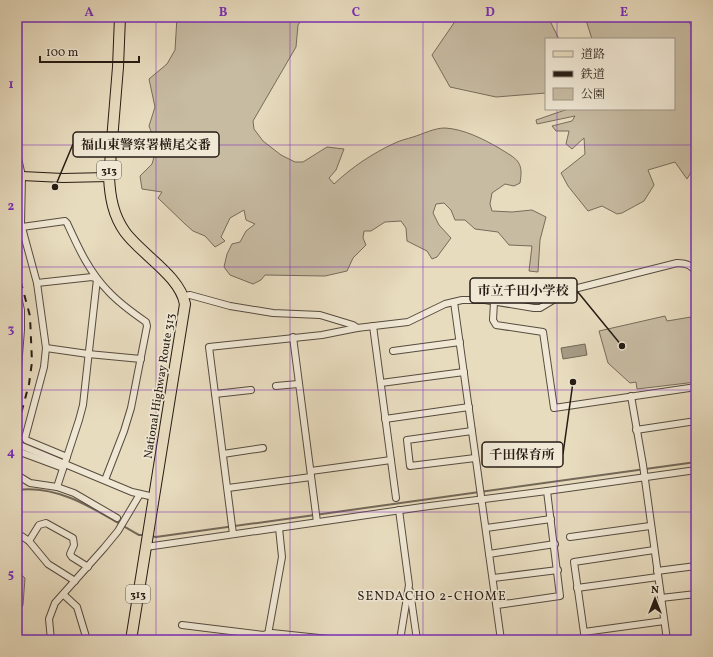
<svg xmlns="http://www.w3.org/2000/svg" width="713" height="657" viewBox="0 0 713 657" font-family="Vollkorn,'Noto Serif JP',serif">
  <rect width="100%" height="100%" fill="#e8dcbf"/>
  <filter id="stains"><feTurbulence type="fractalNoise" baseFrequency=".005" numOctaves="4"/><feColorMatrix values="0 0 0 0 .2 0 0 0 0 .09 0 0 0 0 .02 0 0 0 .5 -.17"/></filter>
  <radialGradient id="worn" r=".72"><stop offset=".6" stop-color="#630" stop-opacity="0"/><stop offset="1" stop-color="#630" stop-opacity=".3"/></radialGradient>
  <g fill="#c7bba2" stroke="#766c5b">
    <path d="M177 17H303L298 25 296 47 253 121 254 129 263 141 281 155 295 162H303L327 147 344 149 336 170 329 178 334 184C352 167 373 153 395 143 401 140 407 139 413 137 423 134 434 128 445 128 464 129 483 139 499 148 516 159 524 160 520 183L514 186 505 184 492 193 490 204 492 211 512 212 532 210 546 217 540 240 538 272 529 271 532 246 509 245 498 232 475 229 465 220H455L451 210 444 203 436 204 433 213 439 225 451 238 437 257 432 259 427 251 407 241 406 228 401 221 385 222 371 231H364L363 238 366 245 353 258 347 271 325 276 265 275 261 280 253 284 230 275 224 267 227 254 232 244 240 242 246 231 255 224 246 220 244 210 230 218 221 237 225 241 215 247 205 236 193 231 185 224 158 198 162 192 142 189 140 176 152 164 157 147 149 126 155 107 149 79 167 64 175 50Z"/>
    <polygon points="458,17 548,17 559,39 546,39 546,93 496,97 450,87 432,55"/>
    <polygon points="585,17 685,17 696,32 696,164 687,179 675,162 648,170 654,185 644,201 622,213 617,214 602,206 588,211 568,186 561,173 585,154 584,138 572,149 566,144 569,131 556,131 552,126 572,121 575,116 537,124 536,120 568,109 674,109 674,39 592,39"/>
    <polygon points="665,316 667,321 691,317 696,354 696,382 637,389 636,382 630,383 608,363 599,331"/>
    <polygon points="17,571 25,578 23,605 17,616"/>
  </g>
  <polygon fill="#a69b85" stroke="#736858" points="585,344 587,355 563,359 561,348"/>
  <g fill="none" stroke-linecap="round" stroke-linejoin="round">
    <g stroke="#736858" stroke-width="2">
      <path d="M17 490C62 484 101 514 139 535H144"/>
      <polyline points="150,536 156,537 696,462"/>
    </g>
    <defs>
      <g id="minor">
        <polyline points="17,154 22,176 21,224 37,283 46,348 44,367 25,438 26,440 67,457"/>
        <path d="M22 227 65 221 67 223C78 247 89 272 108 291 119 303 133 313 146 322L147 326 131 408 124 431 105 480"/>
        <polyline points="37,283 92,277 97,279 83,405 79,420 57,487"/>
        <polyline points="17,292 21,310 21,330 17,380"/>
        <polyline points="183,296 190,295 230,306 273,313 320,315 353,325 357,328"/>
        <polyline points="454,302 501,640"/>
        <polyline points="494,302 493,320 496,325 543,332 554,408 696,387"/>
        <polyline points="373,326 396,498"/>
        <polyline points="293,337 317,522"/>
        <polyline points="46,348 88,354 141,359"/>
        <polyline points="393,351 460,342"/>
        <polyline points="381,383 464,372"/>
        <polyline points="276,386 298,384"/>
        <polyline points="215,394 251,390"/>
        <polyline points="631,396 643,465 667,640"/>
        <polyline points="385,419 469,407"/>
        <polyline points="636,430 696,421"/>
        <polyline points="472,431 407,440 410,466 475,458"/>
        <polyline points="17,444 132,492 154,497"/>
        <polyline points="223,454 263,448"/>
        <polyline points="17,455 18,453 20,452 63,468"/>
        <polyline points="311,471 391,460"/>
        <polyline points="17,475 30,483 57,487 74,493 117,518"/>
        <polyline points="228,488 311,477"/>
        <polyline points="399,510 409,585 400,640"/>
        <polyline points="486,528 551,519"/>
        <polyline points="17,533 29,541 48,564 75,581"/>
        <path d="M233 534 209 347 322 335 357 328 408 322 445 304 462 300H485L534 308H540L570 290 677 263C686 263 693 265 696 273"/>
        <polyline points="570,537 650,526"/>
        <polyline points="29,541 39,525 46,523 73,538 74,545 70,554 72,557 88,567"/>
        <polyline points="146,547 422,507 547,491 696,470"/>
        <polyline points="489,554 555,544"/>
        <polyline points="657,571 696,566"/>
        <polyline points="493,578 558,570"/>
        <polyline points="577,588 658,577"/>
        <polyline points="410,591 417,640"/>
        <polyline points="64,595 77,607 87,640"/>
        <polyline points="661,598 696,594"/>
        <polyline points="497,605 560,596 547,491"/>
        <polyline points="182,625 263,635 272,633 338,640"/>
        <polyline points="584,632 664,621"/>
        <polyline points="51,640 49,619 55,603 104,548 118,531 140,494"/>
        <polyline points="267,640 282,557 279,528"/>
        <polyline points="585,640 574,562 654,550"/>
      </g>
      <polyline id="major" points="22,176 63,178 109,177"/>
      <path id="highway" d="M120 17 118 67 109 177C110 197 113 215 125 232 142 255 180 276 185 304L131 640"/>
    </defs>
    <use href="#minor" stroke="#564c3f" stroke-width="8"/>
    <use href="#major" stroke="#261c14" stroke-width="10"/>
    <use href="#highway" stroke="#261c14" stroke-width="12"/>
    <use href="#minor" stroke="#f0e8d5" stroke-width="6"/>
    <use href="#major" stroke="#e8dcbf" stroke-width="8"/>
    <use href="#highway" stroke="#e8dcbf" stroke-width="10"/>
    <polyline stroke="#261c14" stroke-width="2" stroke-dasharray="7 7" stroke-linecap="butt" points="17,268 30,316 32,362 29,384 17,429"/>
  </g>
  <path fill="none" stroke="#7b2cbf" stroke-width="1" stroke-opacity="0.55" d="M156 17V640M290 17V640M423 17V640M557 17V39M557 109V640M17 145H696M17 267H696M17 390H696M17 512H696"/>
  <g text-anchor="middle" stroke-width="3.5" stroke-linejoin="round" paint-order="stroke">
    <g fill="#f0e8d5" stroke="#63594e" stroke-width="1">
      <rect x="97" y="161" width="24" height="18" rx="3"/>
      <rect x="126" y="585" width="24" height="18" rx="3"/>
    </g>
    <g font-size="11" font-weight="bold" fill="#261c14">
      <text x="109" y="174">313</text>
      <text x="138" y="598">313</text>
    </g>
    <g font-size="12" fill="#261c14" stroke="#f0e8d5">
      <text transform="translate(159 386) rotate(-81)" y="4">National Highway Route 313</text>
    </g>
    <g font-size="13" letter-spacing="1" fill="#261c14" stroke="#f0e8d5">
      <text x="432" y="600">SENDACHO 2-CHOME</text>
    </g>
  </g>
  <path fill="none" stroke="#261c14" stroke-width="1.5" d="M55 187L73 144M622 346L577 291M573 382L563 454"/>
  <g fill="#261c14" stroke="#f0e8d5" stroke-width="1.5">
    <circle cx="55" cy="187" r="4"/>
    <circle cx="622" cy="346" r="4"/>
    <circle cx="573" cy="382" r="4"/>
  </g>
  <g fill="#f0e8d5" stroke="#261c14" stroke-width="1.5">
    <rect x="73" y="132" width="146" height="25" rx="4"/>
    <rect x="470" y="278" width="107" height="25" rx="4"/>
    <rect x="482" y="442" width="81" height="25" rx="4"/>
  </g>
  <g font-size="13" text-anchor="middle" font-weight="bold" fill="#261c14">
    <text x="146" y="149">福山東警察署横尾交番</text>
    <text x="523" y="295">市立千田小学校</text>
    <text x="522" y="459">千田保育所</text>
  </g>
  <rect width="713" height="657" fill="none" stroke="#e8dcbf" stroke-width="44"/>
  <rect x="545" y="38" width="130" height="72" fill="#f0e8d5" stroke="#9f9688"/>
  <rect x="553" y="51" width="20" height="6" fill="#e8dcbf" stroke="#9f9688"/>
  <text x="581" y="58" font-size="12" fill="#261c14">道路</text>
  <rect x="553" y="71" width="20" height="6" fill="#261c14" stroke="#9f9688"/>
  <text x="581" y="78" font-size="12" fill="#261c14">鉄道</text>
  <rect x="553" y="88" width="20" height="12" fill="#c7bba2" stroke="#9f9688"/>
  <text x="581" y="98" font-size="12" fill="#261c14">公園</text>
  <g transform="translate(655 599)" stroke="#f0e8d5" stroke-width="3" paint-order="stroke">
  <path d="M0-3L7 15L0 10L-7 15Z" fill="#261c14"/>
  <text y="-6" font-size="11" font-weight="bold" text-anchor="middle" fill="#261c14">N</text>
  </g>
  <path d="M40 56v6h99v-6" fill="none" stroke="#261c14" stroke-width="2"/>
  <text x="46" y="56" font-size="12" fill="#261c14" stroke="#f0e8d5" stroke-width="3" paint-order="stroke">100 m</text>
  <rect x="22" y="22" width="669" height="613" fill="none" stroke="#7b2cbf" stroke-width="1.5"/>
  <g font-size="13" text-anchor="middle" font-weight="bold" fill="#7b2cbf">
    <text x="89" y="16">A</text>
    <text x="223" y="16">B</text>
    <text x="356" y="16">C</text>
    <text x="490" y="16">D</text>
    <text x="624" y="16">E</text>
    <text x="11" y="88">1</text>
    <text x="11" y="210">2</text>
    <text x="11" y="333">3</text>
    <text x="11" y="456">4</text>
    <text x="11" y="578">5</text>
  </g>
  <rect width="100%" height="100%" filter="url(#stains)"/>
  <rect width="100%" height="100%" fill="url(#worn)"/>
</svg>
